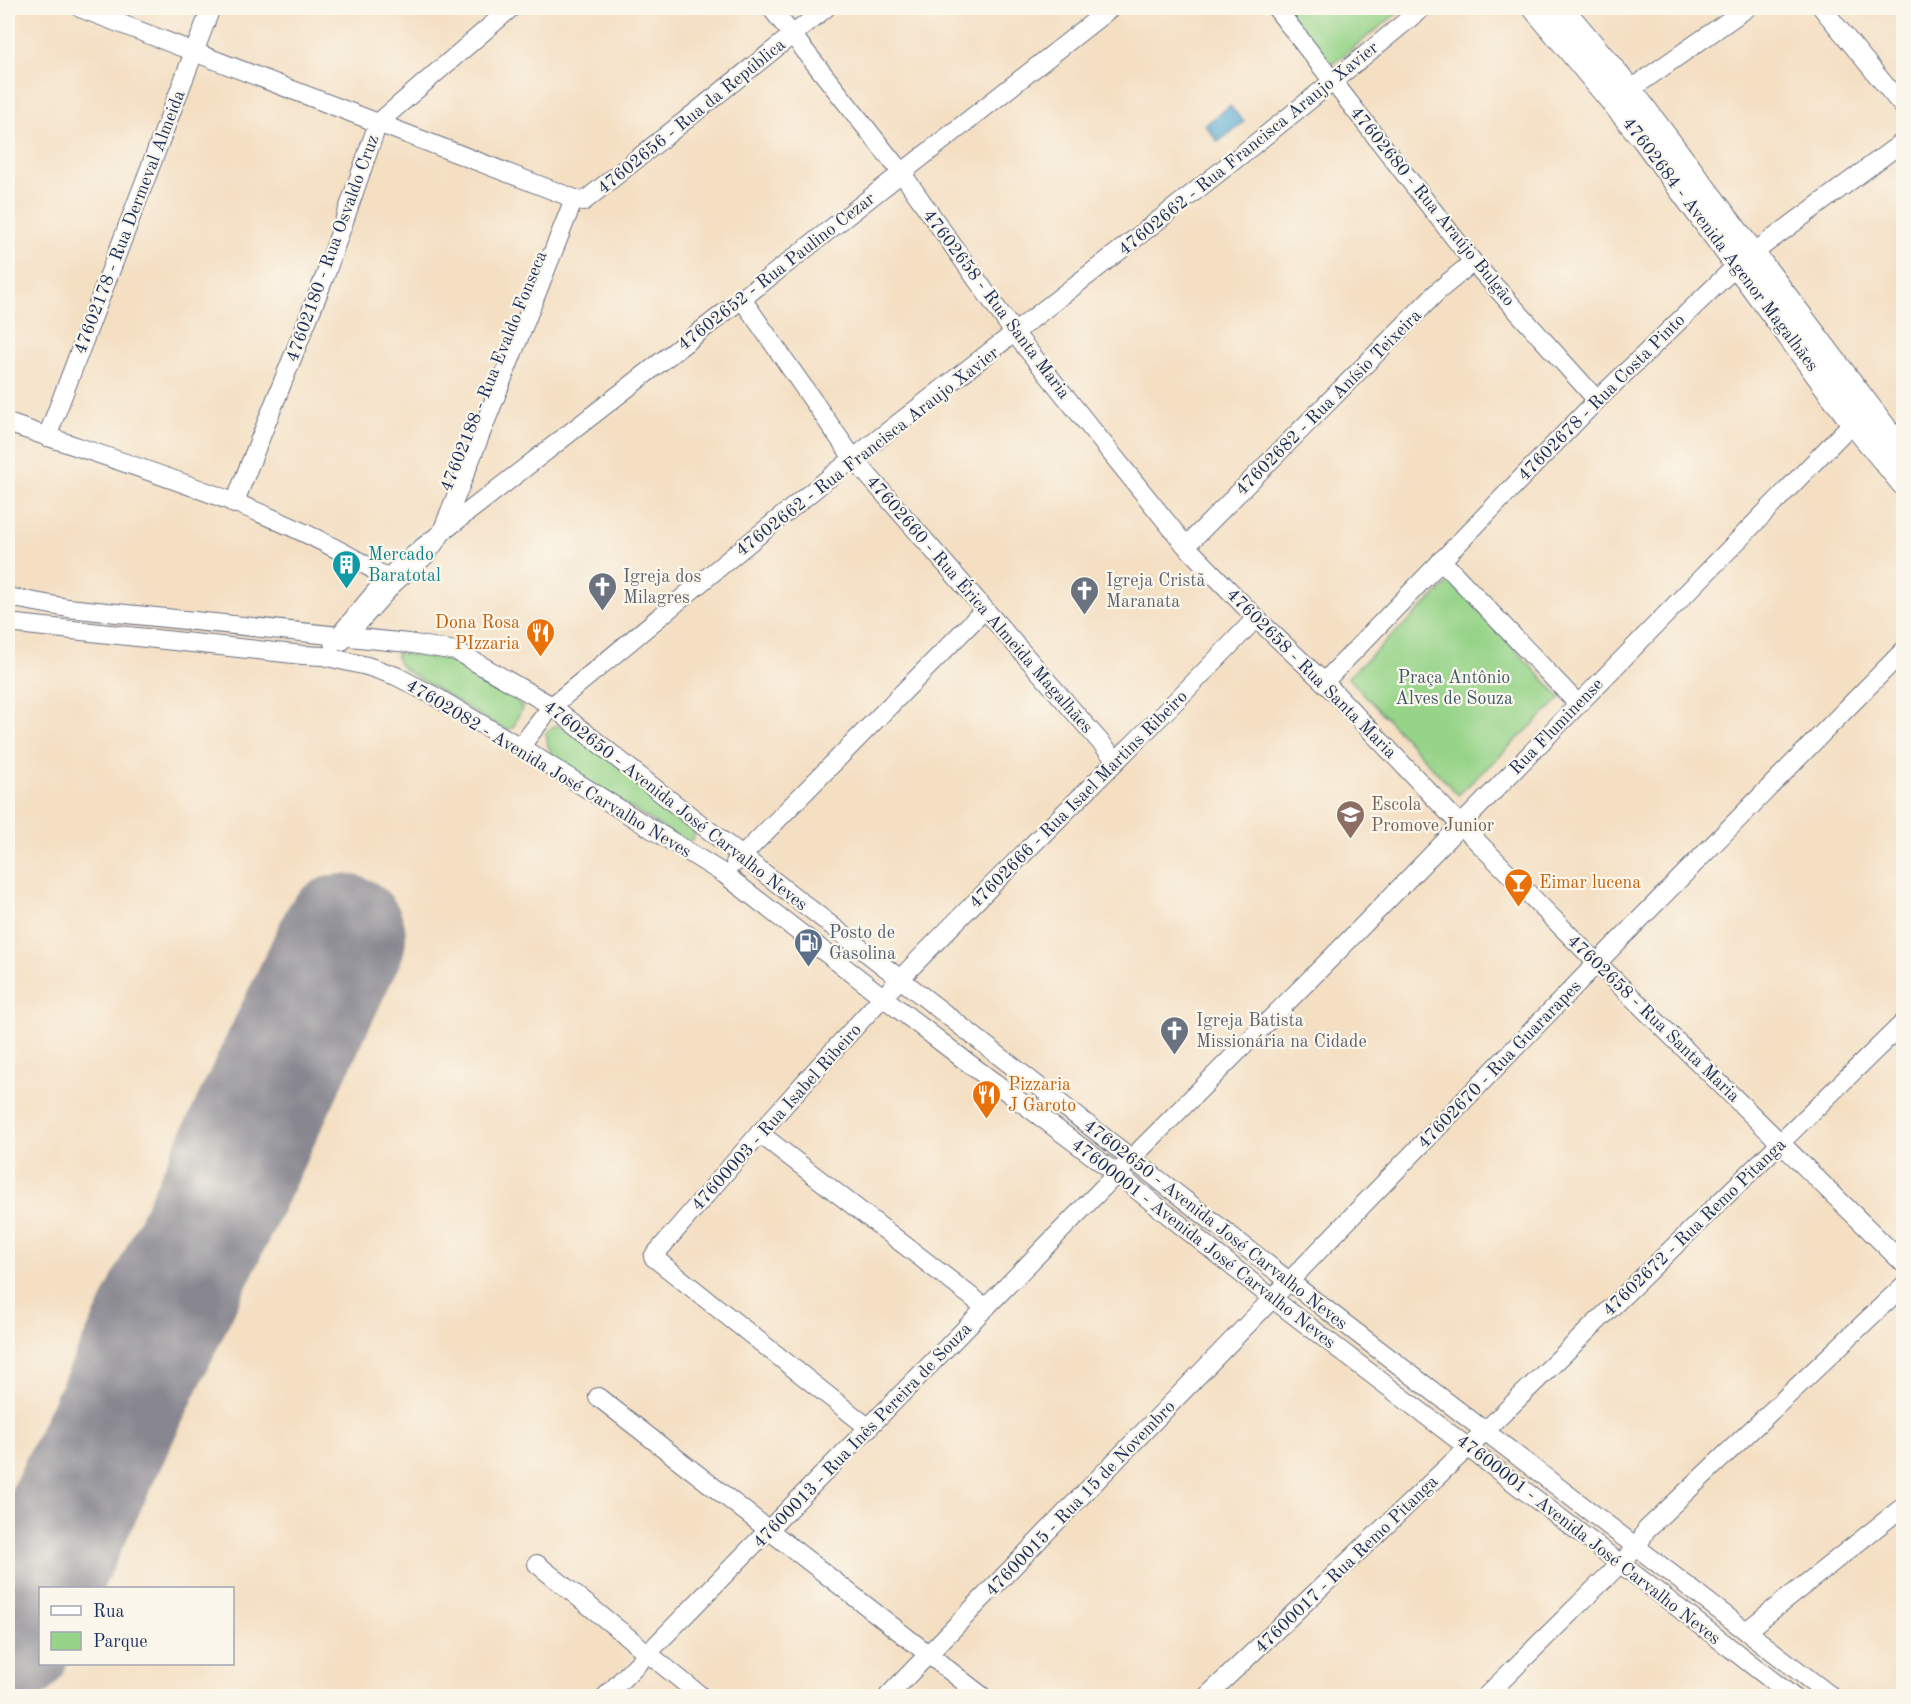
<svg xmlns="http://www.w3.org/2000/svg" width="1911" height="1704" viewBox="0 0 1911 1704" font-family="'Old Standard TT',serif">
  <rect width="100%" height="100%" fill="#fbf7ec"/>
  <filter id="ink" filterUnits="userSpaceOnUse"><feTurbulence type="fractalNoise" baseFrequency=".0167" numOctaves="2"/><feDisplacementMap in="SourceGraphic" scale="12" xChannelSelector="R" yChannelSelector="G"/><feConvolveMatrix kernelMatrix="1 2 1 2 8 2 1 2 1" color-interpolation-filters="sRGB"/></filter>
  <filter id="wash" filterUnits="userSpaceOnUse"><feTurbulence type="fractalNoise" baseFrequency=".008" numOctaves="4" result="noise"/><feDisplacementMap in="SourceGraphic" scale="24" xChannelSelector="R" yChannelSelector="G"/><feGaussianBlur stdDeviation="1.35" result="paint"/><feColorMatrix in="noise" values="0 0 0 0 0 0 0 0 0 0 0 0 0 0 0 0 0 1.4 0 .05"/><feComposite in="paint" operator="in"/></filter>
  <g filter="url(#wash)">
    <rect width="100%" height="100%" fill="#f4dfc3"/>
    <g fill="#97d489" stroke="#598274" stroke-width="1.5">
      <polygon points="1286,8 1404,8 1331,65"/>
      <polygon points="1451,581 1561,698 1458,795 1348,677"/>
      <path d="M397 653C412 655 428 656 444 659 469 665 509 686 522 708L513 728 507 730 494 724 407 671C400 665 395 662 397 653Z"/>
      <polygon points="554,726 561,726 599,751 692,825 695,832 693,839 685,842 557,762 548,746 546,732"/>
    </g>
    <polygon fill="#55a8d0" stroke="#386c97" stroke-width="1.5" points="1230,106 1244,122 1218,142 1205,125"/>
    <g fill="none" stroke-linecap="round" stroke-linejoin="round">
      <polyline stroke="#888790" stroke-width="126" points="8,1643 343,937"/>
    </g>
  </g>
  <g filter="url(#ink)">
    <g fill="none" stroke-linecap="round" stroke-linejoin="round">
      <defs>
        <g id="minor">
          <polyline points="80,8 583,202 826,8"/>
          <polyline points="771,8 901,172 1015,334 1186,546 1256,618 1331,689 1449,813 1597,963 1904,1264"/>
          <polyline points="1276,8 1473,262 1597,400"/>
          <polyline points="1822,8 1904,108"/>
          <polyline points="1621,96 1747,8"/>
          <polyline points="742,299 853,458 1116,760"/>
          <path d="M8 423C136 468 271 505 387 578"/>
          <polyline points="47,437 211,8"/>
          <polyline points="234,504 325,276 378,123 511,8"/>
          <polyline points="1186,546 1438,291 1473,262"/>
          <polyline points="1441,560 1578,704"/>
          <polyline points="8,597 68,608 408,643 456,651 552,706 657,790 1289,1281 1831,1696"/>
          <polyline points="8,623 303,655 323,656 367,666 396,676 436,697 520,747 724,874 963,1059 1117,1174 1273,1299 1689,1616 1792,1696"/>
          <polyline points="342,641 394,583 426,555 441,534 574,199"/>
          <polyline points="333,643 387,578 423,547 734,305 1111,8"/>
          <polyline points="1324,682 1597,400 1737,265 1904,141"/>
          <path d="M520 747 552 706C653 623 753 538 855 457 1045 308 1237 162 1422 8"/>
          <polyline points="735,863 984,610"/>
          <polyline points="759,1133 986,1308"/>
          <polyline points="598,1397 982,1696"/>
          <path d="M869 1428 653 1257C733 1163 814 1069 900 979 1017 857 1140 741 1256 618"/>
          <polyline points="537,1564 701,1696"/>
          <polyline points="1746,1631 1904,1506"/>
          <polyline points="606,1696 1132,1158 1340,949 1861,414"/>
          <polyline points="888,1696 1597,963 1904,650"/>
          <polyline points="1207,1696 1484,1432 1904,1022"/>
          <polyline points="1486,1696 1638,1546 1646,1530 1904,1285"/>
        </g>
        <g id="major">
          <polyline points="1535,8 1644,139 1852,421 1904,484"/>
          <polyline points="1561,8 1629,89 1904,454"/>
        </g>
      </defs>
      <use href="#minor" stroke="#676d81" stroke-width="20"/>
      <use href="#major" stroke="#676d81" stroke-width="26"/>
      <use href="#minor" stroke="#fff" stroke-width="18"/>
      <use href="#major" stroke="#fff" stroke-width="24"/>
    </g>
  </g>
  <defs>
    <symbol id="building-pin" viewBox="-11 -11 22 30"><path d="M0 17L-7.5 6A9.5 9.5 0 1 1 7.5 6Z" fill="#0f9aa8" stroke="#fbf7ec"/><path d="M-4-6H4V6H1V3H-1V6H-4ZM-2.5-4.3h1.7v1.8h-1.7ZM.8-4.3h1.7v1.8H.8ZM-2.5-1h1.7V.8h-1.7ZM.8-1h1.7V.8H.8Z" fill="#fff"/></symbol>
    <symbol id="church-pin" viewBox="-11 -11 22 30"><path d="M0 17L-7.5 6A9.5 9.5 0 1 1 7.5 6Z" fill="#6b7280" stroke="#fbf7ec"/><path d="M-1.2-6h2.4v3.5h3.3v2.4h-3.3V6h-2.4V-.1h-3.3v-2.4h3.3Z" fill="#fff"/></symbol>
    <symbol id="restaurant-pin" viewBox="-11 -11 22 30"><path d="M0 17L-7.5 6A9.5 9.5 0 1 1 7.5 6Z" fill="#e8710a" stroke="#fbf7ec"/><path d="M-5-6h1v4h1v-4h1v4h1v-4h1v5L-1.5 .5V6h-2V.5L-5-1ZM5-6V6H3V1.5H1.5Q1.5-4 5-6Z" fill="#fff"/></symbol>
    <symbol id="school-pin" viewBox="-11 -11 22 30"><path d="M0 17L-7.5 6A9.5 9.5 0 1 1 7.5 6Z" fill="#8d6e63" stroke="#fbf7ec"/><path d="M0-5L7-2L0 1L-7-2ZM-4 1L0 2.5L4 1V4Q0 6-4 4Z" fill="#fff"/></symbol>
    <symbol id="bar-pin" viewBox="-11 -11 22 30"><path d="M0 17L-7.5 6A9.5 9.5 0 1 1 7.5 6Z" fill="#e8710a" stroke="#fbf7ec"/><path d="M-6-5H6L.8 .8V4.5H3.5V6h-7V4.5H-.8V.8Z" fill="#fff"/></symbol>
    <symbol id="fuel-pin" viewBox="-11 -11 22 30"><path d="M0 17L-7.5 6A9.5 9.5 0 1 1 7.5 6Z" fill="#5c6f8a" stroke="#fbf7ec"/><path d="M-5.5-6h7V0h2V4h1.3V-2.5L3-4.5l.8-.8L6-3V5H2.5V1h-1V6h-7ZM-4.2-4.7v3.2H.2V-4.7Z" fill="#fff"/></symbol>
  </defs>
  <g fill-rule="evenodd">
    <use href="#building-pin" x="330" y="548" width="33" height="45"/>
    <use href="#church-pin" x="586" y="570" width="33" height="45"/>
    <use href="#church-pin" x="1068" y="574" width="33" height="45"/>
    <use href="#restaurant-pin" x="524" y="616" width="33" height="45"/>
    <use href="#school-pin" x="1334" y="798" width="33" height="45"/>
    <use href="#bar-pin" x="1502" y="866" width="33" height="45"/>
    <use href="#fuel-pin" x="792" y="926" width="33" height="45"/>
    <use href="#church-pin" x="1158" y="1014" width="33" height="45"/>
    <use href="#restaurant-pin" x="970" y="1078" width="33" height="45"/>
  </g>
  <g text-anchor="middle" stroke-width="4.5" stroke-linejoin="round" paint-order="stroke">
    <g font-size="18" fill="#1b2f5e" stroke="#fbf7ec">
      <text transform="translate(691 116) rotate(-39)" y="6">47602656 - Rua da República</text>
      <text transform="translate(1248 148) rotate(-39)" y="6">47602662 - Rua Francisca Araujo Xavier</text>
      <text transform="translate(1433 206) rotate(51)" y="6">47602680 - Rua Araújo Bulgão</text>
      <text transform="translate(129 222) rotate(-69)" y="6">47602178 - Rua Dermeval Almeida</text>
      <text transform="translate(1721 244) rotate(53)" y="6">47602684 - Avenida Agenor Magalhães</text>
      <text transform="translate(332 248) rotate(-70)" y="6">47602180 - Rua Osvaldo Cruz</text>
      <text transform="translate(776 271) rotate(-38)" y="6">47602652 - Rua Paulino Cezar</text>
      <text transform="translate(997 304) rotate(53)" y="6">47602658 - Rua Santa Maria</text>
      <text transform="translate(493 371) rotate(-68)" y="6">47602188 - Rua Evaldo Fonseca</text>
      <text transform="translate(1601 397) rotate(-45)" y="6">47602678 - Rua Costa Pinto</text>
      <text transform="translate(1328 402) rotate(-45)" y="6">47602682 - Rua Anísio Teixeira</text>
      <text transform="translate(867 451) rotate(-38)" y="6">47602662 - Rua Francisca Araujo Xavier</text>
      <text transform="translate(980 604) rotate(49)" y="6">47602660 - Rua Érica Almeida Magalhães</text>
      <text transform="translate(1312 673) rotate(45)" y="6">47602658 - Rua Santa Maria</text>
      <text transform="translate(1556 726) rotate(-46)" y="6">Rua Fluminense</text>
      <text transform="translate(549 768) rotate(31)" y="6">47602082 - Avenida José Carvalho Neves</text>
      <text transform="translate(1078 799) rotate(-45)" y="6">47602666 - Rua Isael Martins Ribeiro</text>
      <text transform="translate(676 805) rotate(38)" y="6">47602650 - Avenida José Carvalho Neves</text>
      <text transform="translate(1654 1018) rotate(44)" y="6">47602658 - Rua Santa Maria</text>
      <text transform="translate(1499 1064) rotate(-46)" y="6">47602670 - Rua Guararapes</text>
      <text transform="translate(776 1117) rotate(-48)" y="6">47600003 - Rua Isabel Ribeiro</text>
      <text transform="translate(1216 1224) rotate(38)" y="6">47602650 - Avenida José Carvalho Neves</text>
      <text transform="translate(1694 1227) rotate(-44)" y="6">47602672 - Rua Remo Pitanga</text>
      <text transform="translate(1204 1243) rotate(38)" y="6">47600001 - Avenida José Carvalho Neves</text>
      <text transform="translate(862 1435) rotate(-46)" y="6">47600013 - Rua Inês Pereira de Souza</text>
      <text transform="translate(1080 1498) rotate(-46)" y="6">47600015 - Rua 15 de Novembro</text>
      <text transform="translate(1589 1539) rotate(38)" y="6">47600001 - Avenida José Carvalho Neves</text>
      <text transform="translate(1346 1564) rotate(-44)" y="6">47600017 - Rua Remo Pitanga</text>
    </g>
    <g font-size="18" fill="#0d838f" stroke="#fbf7ec" text-anchor="start">
      <text x="368" y="560">Mercado<tspan x="368" dy="21">Baratotal</tspan></text>
    </g>
    <g font-size="18" fill="#5b616d" stroke="#fbf7ec" text-anchor="start">
      <text x="623" y="582">Igreja dos<tspan x="623" dy="21">Milagres</tspan></text>
      <text x="1106" y="586">Igreja Cristã<tspan x="1106" dy="21">Maranata</tspan></text>
      <text x="1196" y="1026">Igreja Batista<tspan x="1196" dy="21">Missionária na Cidade</tspan></text>
    </g>
    <g font-size="18" fill="#c56008" stroke="#fbf7ec" text-anchor="start">
      <text x="520" y="628" text-anchor="end">Dona Rosa<tspan x="520" dy="21">PIzzaria</tspan></text>
      <text x="1539" y="888">Eimar lucena</text>
      <text x="1008" y="1090">Pizzaria<tspan x="1008" dy="21">J Garoto</tspan></text>
    </g>
    <g font-size="18" fill="#3a5869" stroke="#fbf7ec">
      <text x="1454" y="683">Praça Antônio<tspan x="1454" dy="21">Alves de Souza</tspan></text>
    </g>
    <g font-size="18" fill="#785e54" stroke="#fbf7ec" text-anchor="start">
      <text x="1371" y="810">Escola<tspan x="1371" dy="21">Promove Junior</tspan></text>
    </g>
    <g font-size="18" fill="#4e5e75" stroke="#fbf7ec" text-anchor="start">
      <text x="829" y="938">Posto de<tspan x="829" dy="21">Gasolina</tspan></text>
    </g>
  </g>
  <rect width="1911" height="1704" fill="none" stroke="#fbf7ec" stroke-width="30"/>
  <rect x="39" y="1587" width="195" height="78" fill="#fbf7ec" stroke="#a1a7b3" stroke-width="1.5"/>
  <rect x="51" y="1606" width="30" height="9" fill="#ffffff" stroke="#a1a7b3" stroke-width="1.5"/>
  <text x="93" y="1617" font-size="18" fill="#1b2f5e">Rua</text>
  <rect x="51" y="1632" width="30" height="18" fill="#97d489" stroke="#a1a7b3" stroke-width="1.5"/>
  <text x="93" y="1647" font-size="18" fill="#1b2f5e">Parque</text>
</svg>
